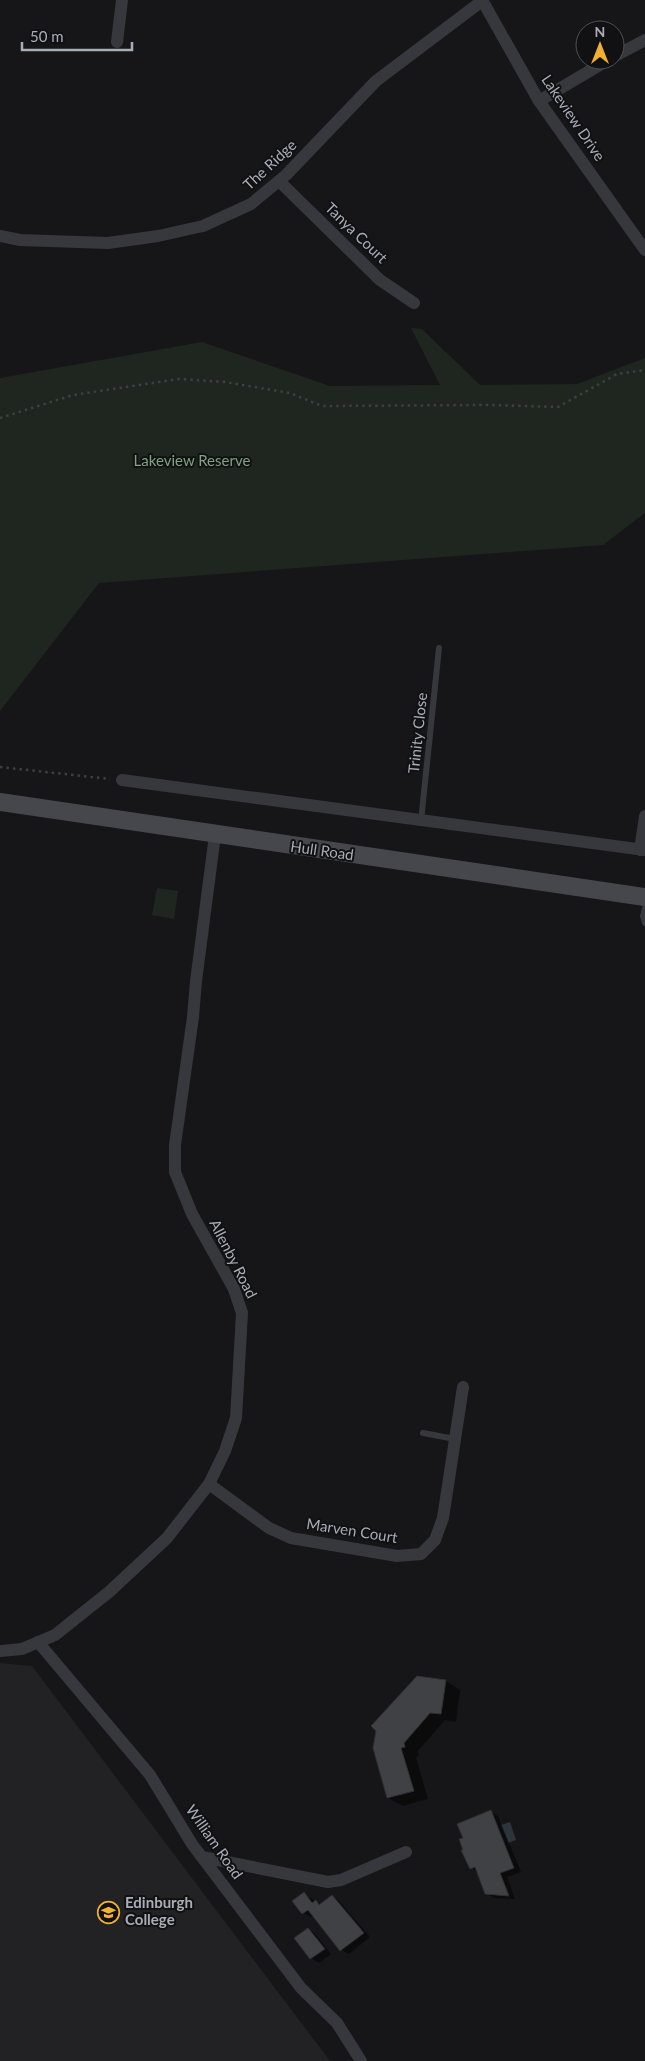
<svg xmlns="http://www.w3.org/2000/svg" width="645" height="2061" viewBox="0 0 645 2061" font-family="Lato,sans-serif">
  <rect width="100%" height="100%" fill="#161618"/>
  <polygon fill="#222225" points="0,1663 32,1666 330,2061 0,2061"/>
  <g fill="#1e261f">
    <polygon points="411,328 422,329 480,385 577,384 645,358 645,513 603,545 99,583 0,711 0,378 202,342 330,386 440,385"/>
    <polygon points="157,888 178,891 174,919 152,915"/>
  </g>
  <polygon fill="#2c353c" points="510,1822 516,1840 508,1843 501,1825"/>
  <g fill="#0007">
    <polygon points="446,1681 460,1690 456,1722 445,1720 418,1751 419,1756 416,1757 428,1799 403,1806 388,1798 374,1748"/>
    <polygon points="491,1812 498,1816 521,1872 507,1877 515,1899 494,1898 486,1893 478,1872 471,1868 465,1851 464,1838"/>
    <polygon points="304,1894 321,1905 332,1896 339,1901 370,1937 349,1954 341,1950 314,1915 311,1917 303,1913 294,1902"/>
    <polygon points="308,1929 315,1934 331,1954 319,1963 311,1958 296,1939"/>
  </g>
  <g fill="#404145" stroke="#303034">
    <polygon points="417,1676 446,1680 441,1714 430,1713 404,1743 405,1747 401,1748 414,1791 387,1798 373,1748 376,1731 371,1726"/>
    <polygon points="491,1810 514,1868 500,1873 509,1896 485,1894 475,1867 470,1869 461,1850 463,1850 459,1839 463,1838 457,1824"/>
    <polygon points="304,1892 312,1903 316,1900 319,1905 332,1895 364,1933 340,1951 308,1910 302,1914 292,1901"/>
    <polygon points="308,1928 325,1949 310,1959 294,1938"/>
  </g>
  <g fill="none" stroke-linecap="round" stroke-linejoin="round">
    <g stroke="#3d3f44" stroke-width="2.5" stroke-dasharray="2.5 4" stroke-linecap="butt">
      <polyline points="0,418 73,395 179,379 225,382 290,393 322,406 488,405 558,407 617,374 645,370"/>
      <polyline points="0,767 110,779"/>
    </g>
    <g stroke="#37383d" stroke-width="6">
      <polyline points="421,821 439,648"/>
      <polyline points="645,908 643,916 645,923"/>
      <polyline points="423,1433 455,1439"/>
    </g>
    <g stroke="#37383d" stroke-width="12">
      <polyline points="482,0 539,101 645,250"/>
      <polyline points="117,42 122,0"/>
      <polyline points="615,56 645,40"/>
      <polyline points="539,101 608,60"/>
      <polyline points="279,181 380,280 414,303"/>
      <polyline points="0,236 20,240 108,243 158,236 203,226 251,204 286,175 376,81 482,1"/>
      <polyline points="122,780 645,850"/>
      <polyline points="640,850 645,816"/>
      <polyline points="209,1484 269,1528 291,1538 397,1556 421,1554 435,1540 443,1518 463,1387"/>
      <polyline points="38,1642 150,1775 192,1844 301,1988 337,2023 361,2061"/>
      <polyline points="0,1651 22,1649 55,1635 109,1592 167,1538 209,1484 225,1451 236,1418 242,1313 234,1289 192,1214 175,1172 175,1145 193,1017 196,981 215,835"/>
      <polyline points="202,1857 328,1882 341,1880 406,1852"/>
    </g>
    <polyline stroke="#45474d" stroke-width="18" points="0,802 645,897"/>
  </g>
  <defs>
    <symbol id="school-ring" viewBox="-11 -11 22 22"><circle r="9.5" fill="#111113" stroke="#f2b134" stroke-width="1.5"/><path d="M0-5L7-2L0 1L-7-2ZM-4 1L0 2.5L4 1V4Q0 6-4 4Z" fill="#f2b134"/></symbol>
  </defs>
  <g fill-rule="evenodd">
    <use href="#school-ring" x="96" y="1900" width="25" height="25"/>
  </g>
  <g text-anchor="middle" stroke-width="4" stroke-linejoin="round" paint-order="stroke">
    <g font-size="15" fill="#a8adb8" stroke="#111113">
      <text transform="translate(573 118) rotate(56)" y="5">Lakeview Drive</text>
      <text transform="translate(270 165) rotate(-43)" y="5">The Ridge</text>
      <text transform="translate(356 233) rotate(44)" y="5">Tanya Court</text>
      <text transform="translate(418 733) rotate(-84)" y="5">Trinity Close</text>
      <text transform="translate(322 851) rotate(8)" y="5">Hull Road</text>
      <text transform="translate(233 1259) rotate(63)" y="5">Allenby Road</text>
      <text transform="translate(352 1531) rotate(9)" y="5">Marven Court</text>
      <text transform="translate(214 1842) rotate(55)" y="5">William Road</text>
    </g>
    <g font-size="15" fill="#7fa381" stroke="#111113">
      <text x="192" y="466">Lakeview Reserve</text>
    </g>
    <g font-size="15" font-weight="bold" fill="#a8adb8" stroke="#111113" text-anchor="start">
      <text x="125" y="1908">Edinburgh<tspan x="125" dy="17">College</tspan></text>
    </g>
  </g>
  <g transform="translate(600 45)"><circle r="24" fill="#111113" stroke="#4d4f55"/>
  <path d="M0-4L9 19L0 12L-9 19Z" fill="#f2b134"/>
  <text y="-8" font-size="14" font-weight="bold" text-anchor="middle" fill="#a8adb8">N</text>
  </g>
  <path d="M22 42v8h110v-8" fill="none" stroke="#a8adb8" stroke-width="2.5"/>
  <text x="30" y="42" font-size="15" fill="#a8adb8" stroke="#111113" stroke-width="4" paint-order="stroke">50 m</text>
</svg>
